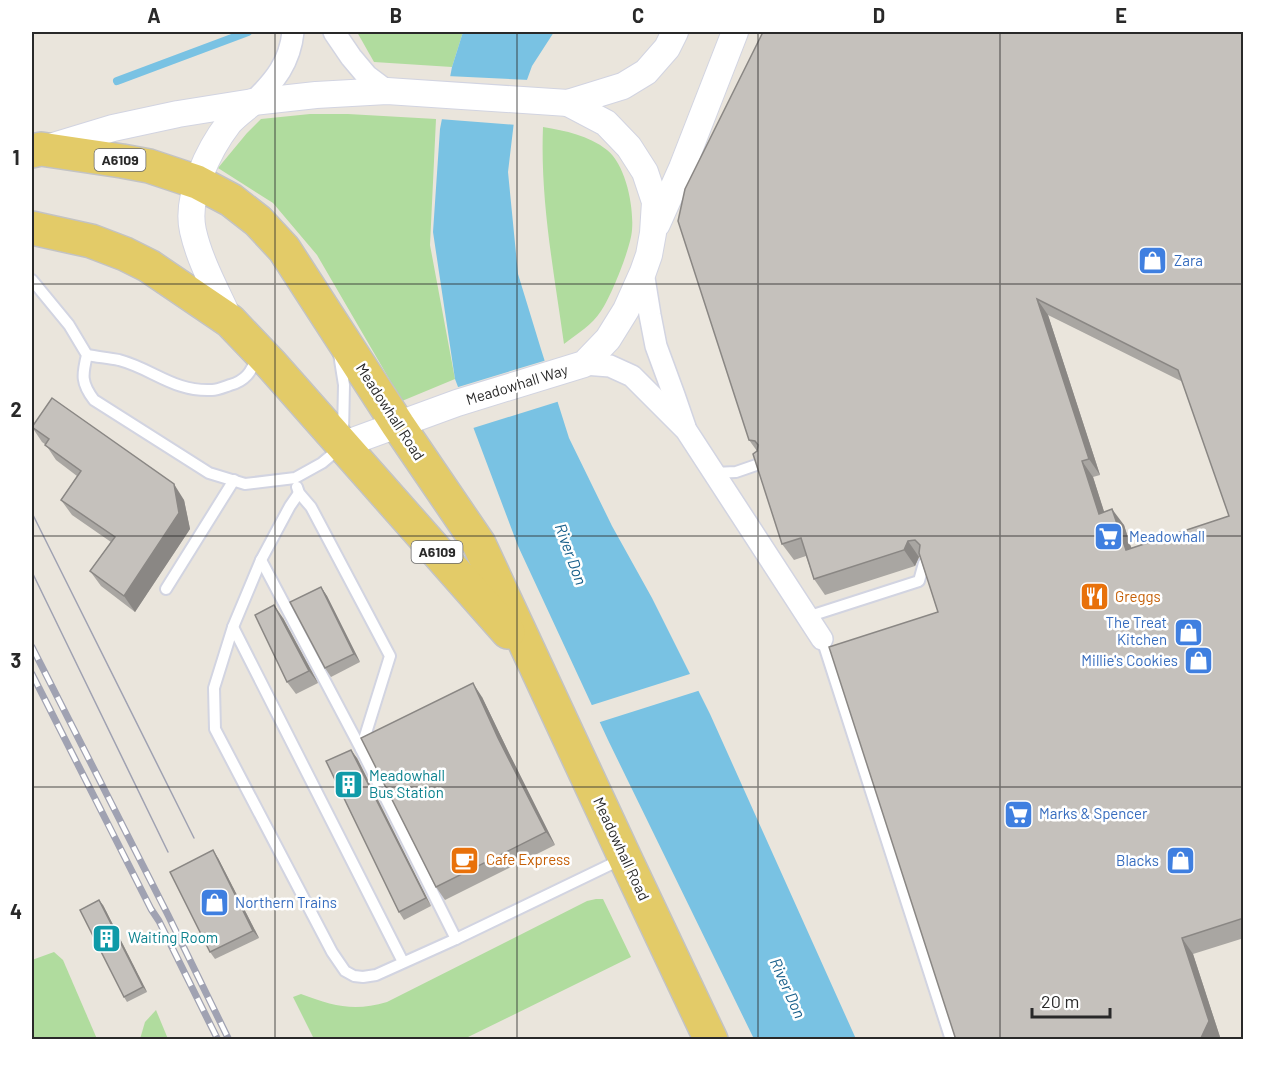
<svg xmlns="http://www.w3.org/2000/svg" width="1275" height="1071" viewBox="0 0 1275 1071" font-family="Barlow,sans-serif">
  <rect width="100%" height="100%" fill="#eae5dc"/>
  <g fill="#b0dc9e">
    <polygon points="357,32 463,32 452,67 374,62"/>
    <polygon points="310,114 348,114 436,119 430,245 455,379 402,401 317,255 273,203 218,168 247,133 261,119"/>
    <path d="M543 127C566 131 588 135 607 150 626 165 634 207 632 230 631 247 611 297 601 311 592 325 577 334 564 344 554 272 540 200 543 127Z"/>
    <path d="M596 899H603L631 957 464 1039H314L293 997 301 994C333 1006 354 1012 387 1002L587 901Z"/>
    <polygon points="54,952 63,960 97,1039 32,1039 32,960"/>
    <polygon points="156,1010 168,1039 140,1039 145,1022"/>
  </g>
  <polygon fill="#79c2e3" points="463,32 554,32 532,66 515,113 508,172 518,274 540,346 569,438 612,526 652,598 710,714 856,1039 754,1039 608,740 518,546 455,379 433,232 440,129 452,67"/>
  <g fill="#eae5dc">
    <polygon points="447,76 530,80 518,113 517,125 439,119"/>
    <polygon points="547,360 560,401 470,429 455,388"/>
    <polygon points="693,673 701,690 597,723 589,706"/>
  </g>
  <g fill="none" stroke-linecap="round" stroke-linejoin="round">
    <polyline stroke="#79c2e3" stroke-width="8" points="117,81 248,32"/>
    <defs>
      <g id="service">
        <path d="M32 280 69 325 87 355C82 375 81 383 94 400L209 473 245 484 295 478 322 463 340 448"/>
        <polyline points="339,354 344,385 343,434"/>
        <path d="M87 355C98 357 109 358 119 360 153 369 174 392 212 390 218 390 224 387 230 385 245 381 252 372 256 357"/>
        <polyline points="714,473 736,472 762,463"/>
        <polyline points="297,487 299,493 311,507 390,656 361,749"/>
        <polyline points="299,493 290,506 261,560 233,627 214,688 215,729 332,952 345,971 354,976 363,977 376,975 456,939 622,859"/>
        <polyline points="261,560 361,749 456,939"/>
        <polyline points="166,589 234,480"/>
        <polyline points="807,617 919,581 924,563"/>
        <polyline points="233,627 403,962"/>
        <polyline points="822,639 951,1040"/>
      </g>
      <g id="minor">
        <polyline points="334,32 351,57 367,76 387,91"/>
        <path d="M253 102C275 81 290 62 293 32"/>
        <polyline points="643,272 650,315 656,346 674,395 685,427"/>
        <polyline points="584,364 610,366 632,376 686,430 822,639"/>
      </g>
      <g id="tertiary">
        <polyline points="47,148 113,128 178,114 253,102 316,95 387,91 568,103 623,86 646,72 667,48 675,32"/>
        <polyline points="657,224 682,168 735,32"/>
        <path d="M230 321C217 292 200 262 193 231 185 197 209 149 229 123 236 115 245 109 253 102"/>
        <polyline points="342,445 457,403 584,364 608,339 626,310 643,272 649,255 653,233 655,202 645,172 629,147 606,123 568,103"/>
      </g>
      <g id="primary">
        <polyline points="32,151 41,149 122,161 149,166 197,182 231,200 258,221 284,249 398,425 479,544 625,858 711,1040"/>
        <polyline points="32,228 91,241 125,254 149,266 230,321 271,364 508,632"/>
      </g>
    </defs>
    <use href="#service" stroke="#d2d4e1" stroke-width="14"/>
    <use href="#minor" stroke="#d2d4e1" stroke-width="24"/>
    <use href="#tertiary" stroke="#d2d4e1" stroke-width="28"/>
    <use href="#primary" stroke="#c3c3c3" stroke-width="36"/>
    <use href="#service" stroke="#fff" stroke-width="10"/>
    <use href="#minor" stroke="#fff" stroke-width="21"/>
    <use href="#tertiary" stroke="#fff" stroke-width="26"/>
    <use href="#primary" stroke="#e3cb68" stroke-width="33"/>
    <g stroke="#a0a2b2" stroke-width="1.5">
      <polyline points="32,513 194,838"/>
      <polyline points="32,572 168,852"/>
    </g>
    <defs>
      <g id="rail">
        <polyline points="32,647 168,915 229,1040"/>
        <polyline points="32,674 151,909 159,921 218,1040"/>
      </g>
    </defs>
    <use href="#rail" stroke="#a0a2b2" stroke-width="7"/>
    <use href="#rail" stroke="#fff" stroke-width="4.5" stroke-dasharray="14" stroke-linecap="butt"/>
  </g>
  <g fill="#a9a6a2" fill-rule="evenodd">
    <path d="M1244 32V938L1193 954 1220 1037 1219 1040H956L938 612 920 557H919L915 566 825 595 814 579 806 556 794 560 782 544 757 451 749 440ZM1048 315 1183 382 1229 516 1131 548 1124 525 1104 512 1093 477 1100 475Z"/>
    <polygon points="32,427 184,500 190,529 135,612 101,586 90,571 111,542 72,515 61,500 77,476 56,460 46,445 42,442"/>
    <polygon points="321,587 327,596 360,662 331,677 325,668"/>
    <polygon points="283,618 318,683 296,694 287,682"/>
    <polygon points="482,697 508,751 555,845 445,900 436,887"/>
    <polygon points="357,758 431,906 404,920 399,912"/>
    <polygon points="218,858 259,938 215,959 210,952"/>
    <polygon points="103,905 147,992 127,1002 124,997"/>
  </g>
  <g fill="#8a8784">
    <polygon points="1037,299 1048,315 1100,475 1089,459"/>
    <polygon points="1082,461 1093,477 1110,530 1099,514"/>
    <polygon points="174,484 184,500 190,529 135,612 124,596"/>
    <polygon points="1112,509 1124,525 1137,566 1126,550"/>
    <polygon points="908,541 919,557 915,566 904,550"/>
    <polygon points="321,587 327,596 360,662 354,654"/>
    <polygon points="274,605 283,618 318,683 309,671"/>
    <polygon points="473,683 482,697 508,751 555,845 546,832 498,738"/>
    <polygon points="351,750 357,758 431,906 426,898"/>
    <polygon points="213,850 218,858 259,938 253,931"/>
    <polygon points="99,900 103,905 147,992 143,987"/>
    <polygon points="1182,938 1193,954 1220,1037 1219,1040 1200,1040"/>
  </g>
  <g fill="#c5c1bc" stroke="#8a8784" stroke-width="1.5" fill-rule="evenodd">
    <path d="M763 32H1244V918L1182 938 1209 1021 1200 1040H956L829 647 938 612 919 553 920 545 915 540 908 541 904 550 814 579 801 538 782 544 753 454 757 451 758 445 755 441 749 440 678 221 685 189ZM1037 299 1178 370 1229 516 1126 550 1112 509 1099 514 1082 461 1089 459Z"/>
    <polygon points="52,398 174,484 179,513 124,596 90,571 115,537 61,500 81,471 45,445 49,439 32,427"/>
    <polygon points="321,587 354,654 325,668 290,602"/>
    <polygon points="274,605 309,671 287,682 255,615"/>
    <polygon points="473,683 498,738 546,832 436,887 361,738"/>
    <polygon points="351,750 426,898 399,912 326,761"/>
    <polygon points="213,850 253,931 210,952 170,872"/>
    <polygon points="99,900 143,987 124,997 80,910"/>
  </g>
  <path fill="none" stroke="#292929" stroke-width="1.5" stroke-opacity="0.55" d="M275 32V1040M517 32V1040M758 32V1040M1000 32V1040M32 284H1244M32 536H1244M32 787H1244"/>
  <defs>
    <symbol id="shop-square" viewBox="-11 -11 22 22"><rect x="-9" y="-9" width="18" height="18" rx="4" fill="#3f7fe0" stroke="#fff"/><path d="M-5-2.5h2.3a2.7 3.5 0 0 1 5.4 0H5L5.5 6h-11ZM-1.5-2.5h3a1.5 2.3 0 0 0-3 0Z" fill="#fff"/></symbol>
    <symbol id="supermarket-square" viewBox="-11 -11 22 22"><rect x="-9" y="-9" width="18" height="18" rx="4" fill="#3f7fe0" stroke="#fff"/><path d="M-6-5.5h2.5l.6 2H6L4.5 2H-2.5L-4.4-4H-6ZM-1.5 3.2a1.3 1.3 0 1 0 .1 0ZM3 3.2a1.3 1.3 0 1 0 .1 0Z" fill="#fff"/></symbol>
    <symbol id="restaurant-square" viewBox="-11 -11 22 22"><rect x="-9" y="-9" width="18" height="18" rx="4" fill="#e8710a" stroke="#fff"/><path d="M-5-6h1v4h1v-4h1v4h1v-4h1v5L-1.5 .5V6h-2V.5L-5-1ZM5-6V6H3V1.5H1.5Q1.5-4 5-6Z" fill="#fff"/></symbol>
    <symbol id="building-square" viewBox="-11 -11 22 22"><rect x="-9" y="-9" width="18" height="18" rx="4" fill="#0f9aa8" stroke="#fff"/><path d="M-4-6H4V6H1V3H-1V6H-4ZM-2.5-4.3h1.7v1.8h-1.7ZM.8-4.3h1.7v1.8H.8ZM-2.5-1h1.7V.8h-1.7ZM.8-1h1.7V.8H.8Z" fill="#fff"/></symbol>
    <symbol id="cafe-square" viewBox="-11 -11 22 22"><rect x="-9" y="-9" width="18" height="18" rx="4" fill="#e8710a" stroke="#fff"/><path d="M-5.5-4.5H6V0H3Q3 3.5 0 3.5H-2.5Q-5.5 3.5-5.5 0ZM3-3.2v2h1.7v-2ZM-6 4.5H4V6H-6Z" fill="#fff"/></symbol>
  </defs>
  <g fill-rule="evenodd">
    <use href="#shop-square" x="1136" y="244" width="33" height="33"/>
    <use href="#supermarket-square" x="1092" y="520" width="33" height="33"/>
    <use href="#restaurant-square" x="1078" y="580" width="33" height="33"/>
    <use href="#shop-square" x="1172" y="616" width="33" height="33"/>
    <use href="#shop-square" x="1182" y="644" width="33" height="33"/>
    <use href="#building-square" x="332" y="768" width="33" height="33"/>
    <use href="#supermarket-square" x="1002" y="798" width="33" height="33"/>
    <use href="#cafe-square" x="448" y="844" width="33" height="33"/>
    <use href="#shop-square" x="1164" y="844" width="33" height="33"/>
    <use href="#shop-square" x="198" y="886" width="33" height="33"/>
    <use href="#building-square" x="90" y="922" width="33" height="33"/>
  </g>
  <g text-anchor="middle" stroke-width="5" stroke-linejoin="round" paint-order="stroke">
    <g fill="#fff" stroke="#696969" stroke-width="1.5">
      <rect x="94.5" y="149" width="51" height="22" rx="4.5"/>
      <rect x="411.5" y="541" width="51" height="22" rx="4.5"/>
    </g>
    <g font-size="14" font-weight="bold" fill="#292929">
      <text x="120" y="165">A6109</text>
      <text x="437" y="557">A6109</text>
    </g>
    <g font-size="15" fill="#366cbe" stroke="#fff" text-anchor="start">
      <text x="1174" y="266">Zara</text>
      <text x="1129" y="542">Meadowhall</text>
      <text x="1167" y="628" text-anchor="end">The Treat<tspan x="1167" dy="17">Kitchen</tspan></text>
      <text x="1178" y="666" text-anchor="end">Millie's Cookies</text>
      <text x="1039" y="819">Marks &amp; Spencer</text>
      <text x="1159" y="866" text-anchor="end">Blacks</text>
      <text x="235" y="908">Northern Trains</text>
    </g>
    <g font-size="15" fill="#292929" stroke="#fff">
      <text transform="translate(517 385) rotate(-17)" y="5">Meadowhall Way</text>
      <text transform="translate(390 412) rotate(57)" y="5">Meadowhall Road</text>
      <text transform="translate(621 849) rotate(65)" y="5">Meadowhall Road</text>
    </g>
    <g font-size="15" fill="#c56008" stroke="#fff" text-anchor="start">
      <text x="1115" y="602">Greggs</text>
      <text x="486" y="865">Cafe Express</text>
    </g>
    <g font-size="15" fill="#0d838f" stroke="#fff" text-anchor="start">
      <text x="369" y="781">Meadowhall<tspan x="369" dy="17">Bus Station</tspan></text>
      <text x="128" y="943">Waiting Room</text>
    </g>
    <g font-size="16" font-style="italic" fill="#1a618c" stroke="#fff">
      <text transform="translate(571 554) rotate(70)" y="6">River Don</text>
      <text transform="translate(788 988) rotate(66)" y="6">River Don</text>
    </g>
  </g>
  <rect width="1275" height="1071" fill="none" stroke="#ffffff" stroke-width="66"/>
  <path d="M1032 1008v9h78v-9" fill="none" stroke="#292929" stroke-width="3"/>
  <text x="1041" y="1008" font-size="18" fill="#292929" stroke="#ffffff" stroke-width="4.5" paint-order="stroke">20 m</text>
  <rect x="33" y="33" width="1209" height="1005" fill="none" stroke="#292929" stroke-width="2"/>
  <g font-size="20" text-anchor="middle" font-weight="bold" fill="#292929">
    <text x="154" y="23">A</text>
    <text x="396" y="23">B</text>
    <text x="638" y="23">C</text>
    <text x="879" y="23">D</text>
    <text x="1121" y="23">E</text>
    <text x="16" y="165">1</text>
    <text x="16" y="417">2</text>
    <text x="16" y="668">3</text>
    <text x="16" y="919">4</text>
  </g>
</svg>
